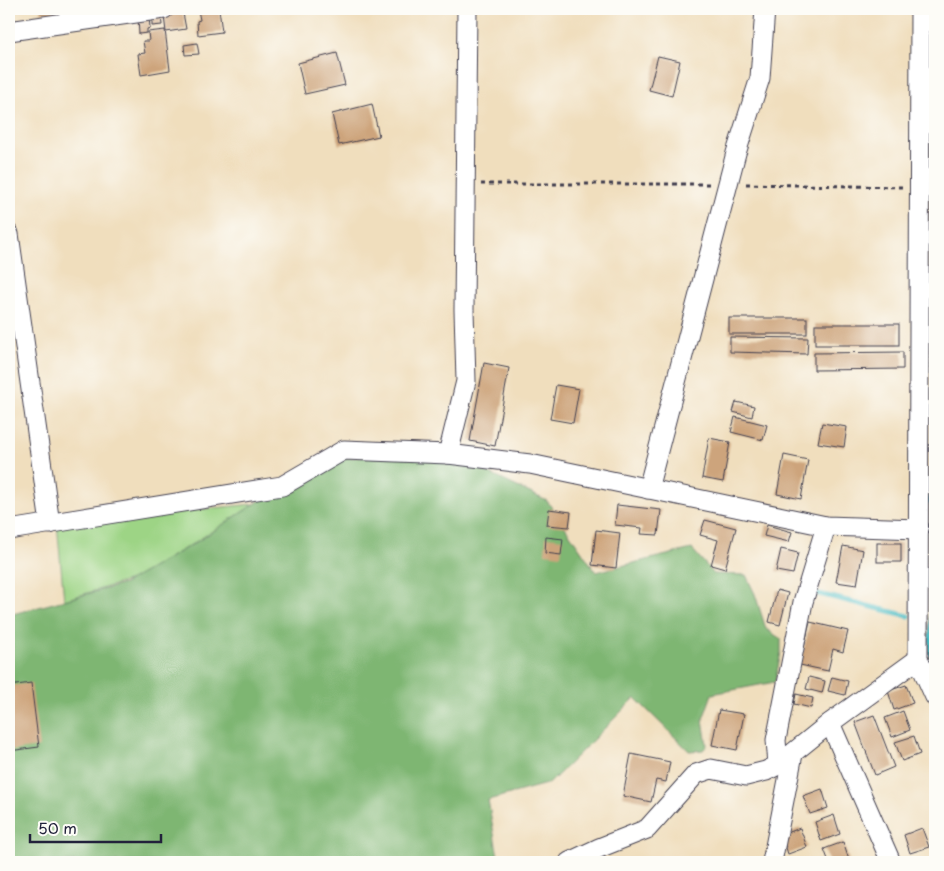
<svg xmlns="http://www.w3.org/2000/svg" width="944" height="871" viewBox="0 0 944 871" font-family="'Playpen Sans',sans-serif">
  <rect width="100%" height="100%" fill="#fdfcf7"/>
  <filter id="ink" filterUnits="userSpaceOnUse"><feTurbulence type="fractalNoise" baseFrequency=".02" numOctaves="2"/><feDisplacementMap in="SourceGraphic" scale="10" xChannelSelector="R" yChannelSelector="G"/><feConvolveMatrix kernelMatrix="1 2 1 2 8 2 1 2 1" color-interpolation-filters="sRGB"/></filter>
  <filter id="wash" filterUnits="userSpaceOnUse"><feTurbulence type="fractalNoise" baseFrequency=".0096" numOctaves="4" result="noise"/><feDisplacementMap in="SourceGraphic" scale="20" xChannelSelector="R" yChannelSelector="G"/><feGaussianBlur stdDeviation="1.12" result="paint"/><feColorMatrix in="noise" values="0 0 0 0 0 0 0 0 0 0 0 0 0 0 0 0 0 1.4 0 .05"/><feComposite in="paint" operator="in"/></filter>
  <g filter="url(#wash)">
    <rect width="100%" height="100%" fill="#f0debd"/>
    <polygon fill="#9dd485" stroke="#607b60" points="255,504 189,546 131,580 64,600 57,523"/>
    <polygon fill="#7eb672" stroke="#506c56" points="448,454 547,501 596,572 692,549 714,574 746,575 755,594 766,629 781,639 781,652 775,682 712,694 703,719 707,746 703,750 689,751 635,698 550,783 488,800 499,862 9,862 9,615 124,584 195,543 282,486 343,458"/>
    <polygon fill="#4dbcc3" stroke="#386f7f" points="935,536 935,670 928,653 932,537"/>
    <g fill="none" stroke-linecap="round" stroke-linejoin="round">
      <g stroke="#4dbcc3" stroke-width="5">
        <polyline points="929,502 929,499 935,500"/>
        <polyline points="815,593 909,616"/>
      </g>
    </g>
    <g id="blocks">
      <g fill="#cda47b">
        <polygon points="41,9 54,9 54,12 41,13"/>
        <polygon points="206,9 219,9 222,32 198,35 197,21 200,20 198,10"/>
        <polygon points="183,13 186,29 166,32 164,16"/>
        <polygon points="161,16 162,25 152,26 152,17"/>
        <polygon points="149,17 150,28 147,29 147,33 139,34 138,18"/>
        <polygon points="165,30 170,70 141,75 138,54 145,53 143,41 149,41 148,32"/>
        <polygon points="197,43 199,54 185,55 184,45"/>
        <polygon points="337,53 345,85 305,94 298,63"/>
        <polygon points="658,56 680,61 672,96 649,90"/>
        <polygon points="372,104 379,136 339,145 332,114"/>
        <rect x="729" y="318" width="78" height="16"/>
        <rect x="815" y="324" width="84" height="21"/>
        <polygon points="730,337 808,338 807,354 730,352"/>
        <polygon points="903,352 903,369 814,370 814,353"/>
        <polygon points="484,363 509,368 495,446 470,441"/>
        <polygon points="556,385 579,389 573,423 550,419"/>
        <polygon points="736,402 754,406 752,417 733,412"/>
        <polygon points="735,417 767,425 763,440 731,432"/>
        <polygon points="822,423 847,427 844,447 818,443"/>
        <polygon points="709,438 730,442 723,482 702,478"/>
        <polygon points="784,455 808,460 801,499 777,494"/>
        <polygon points="617,505 661,510 658,535 641,534 642,528 615,525"/>
        <polygon points="549,509 571,512 569,527 547,525"/>
        <polygon points="705,520 736,528 725,569 711,565 718,540 700,535"/>
        <polygon points="767,525 792,532 789,542 764,536"/>
        <polygon points="596,530 620,533 616,568 592,565"/>
        <polygon points="546,537 563,539 561,555 545,553"/>
        <rect x="877" y="543" width="24" height="19"/>
        <polygon points="843,546 863,550 857,585 836,582"/>
        <polygon points="781,549 798,553 793,574 776,571"/>
        <polygon points="777,590 788,593 780,625 769,622"/>
        <polygon points="810,622 848,631 843,652 833,649 828,671 800,665"/>
        <polygon points="809,677 825,681 822,693 806,689"/>
        <polygon points="832,677 848,681 845,695 828,691"/>
        <polygon points="31,683 39,747 9,751 9,686"/>
        <polygon points="906,685 913,703 894,710 888,691"/>
        <polygon points="796,694 813,698 811,708 794,704"/>
        <polygon points="719,710 744,714 737,750 712,745"/>
        <polygon points="903,711 910,730 892,737 885,718"/>
        <polygon points="874,715 894,767 875,775 855,722"/>
        <polygon points="914,736 920,754 902,761 895,742"/>
        <polygon points="631,754 670,762 666,782 656,780 651,802 623,796"/>
        <polygon points="822,789 828,808 810,814 803,796"/>
        <polygon points="834,815 840,834 821,841 815,822"/>
        <polygon points="800,828 807,847 788,854 782,835"/>
        <polygon points="922,828 929,847 910,853 904,835"/>
        <polygon points="843,842 849,860 844,862 829,862 824,849"/>
      </g>
    </g>
  </g>
  <g filter="url(#ink)">
    <use href="#blocks" fill-opacity="0" stroke="#413e4e" stroke-width="1"/>
    <g fill="none" stroke-linecap="round" stroke-linejoin="round">
      <defs>
        <g id="minor">
          <polyline points="920,9 918,659 935,697"/>
          <polyline points="9,31 164,9"/>
          <polyline points="9,234 50,524"/>
          <polyline points="448,454 466,381 464,310 467,9"/>
          <polyline points="648,489 736,153 760,78 765,9"/>
          <polyline points="9,530 282,486 344,450 448,454 530,464 826,526 919,529"/>
          <polyline points="830,723 891,862"/>
          <polyline points="778,765 776,740 803,602 826,526"/>
          <polyline points="569,862 599,848 647,829 696,774 711,769 746,776 766,771 778,765 830,723 918,659"/>
          <polyline points="772,862 793,754"/>
        </g>
      </defs>
      <use href="#minor" stroke="#413e4e" stroke-width="21"/>
      <g stroke="#413e4e" stroke-width="3" stroke-dasharray="4 4" stroke-linecap="butt">
        <polyline points="481,184 710,184"/>
        <polyline points="746,184 902,187"/>
      </g>
      <use href="#minor" stroke="#fff" stroke-width="19"/>
    </g>
  </g>
  <rect width="944" height="871" fill="none" stroke="#fdfcf7" stroke-width="30"/>
  <path d="M30 834v8h131v-8" fill="none" stroke="#22223b" stroke-width="2.5"/>
  <text x="38" y="834" font-size="15" fill="#22223b" stroke="#fdfcf7" stroke-width="4" paint-order="stroke">50 m</text>
</svg>
